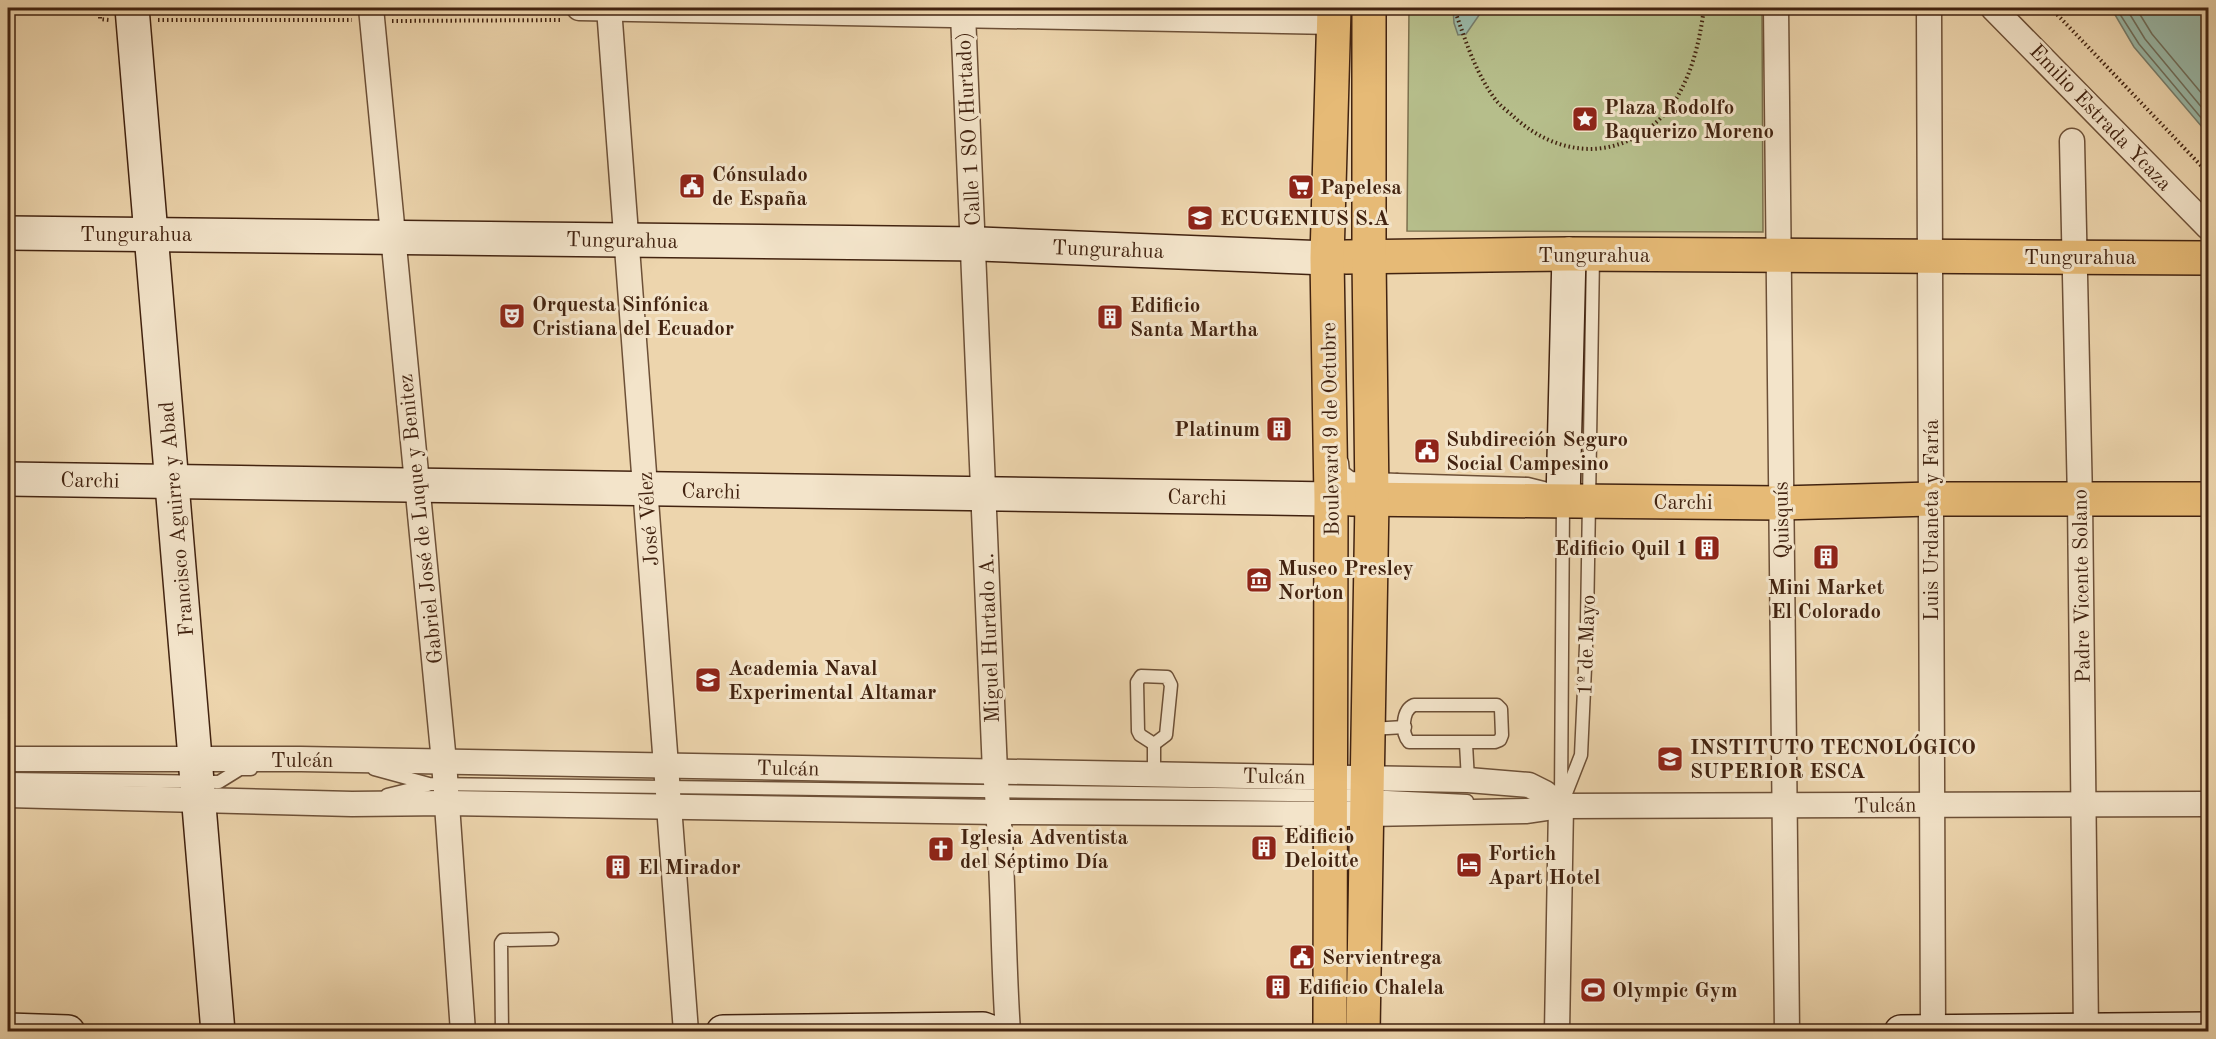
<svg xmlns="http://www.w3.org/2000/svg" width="2216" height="1039" viewBox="0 0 2216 1039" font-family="'Old Standard TT',serif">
  <rect width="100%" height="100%" fill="#edd5ad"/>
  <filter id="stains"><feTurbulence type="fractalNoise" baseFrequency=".00333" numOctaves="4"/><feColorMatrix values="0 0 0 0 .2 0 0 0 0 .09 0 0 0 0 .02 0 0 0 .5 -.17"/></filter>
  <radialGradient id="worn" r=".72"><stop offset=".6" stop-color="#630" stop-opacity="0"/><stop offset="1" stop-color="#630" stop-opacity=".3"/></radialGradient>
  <polygon fill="#b6be8b" stroke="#7c704e" stroke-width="1.5" points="1409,8 1762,8 1763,232 1407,231"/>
  <g fill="#99b9a9" stroke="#767d6c" stroke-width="1.5">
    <polygon points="1453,8 1484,8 1466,34 1458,35 1454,23"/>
    <polygon points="2107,8 2208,8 2208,134 2134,47 2114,13"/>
  </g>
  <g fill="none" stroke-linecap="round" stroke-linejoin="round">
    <g stroke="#6e6e5c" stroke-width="1.5">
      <polyline points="2116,8 2139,44 2208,126"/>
      <polyline points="2126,8 2145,39 2208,115"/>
      <polyline points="2136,8 2152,34 2208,101"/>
    </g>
    <defs>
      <g id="lane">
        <polyline points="1342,462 1343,472 1351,478 1397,480"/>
        <polyline points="1392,484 1397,480 1528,484 1544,488"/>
        <polygon points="1141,676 1167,677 1171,685 1166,735 1154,744 1140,735 1138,731 1137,682"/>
        <path d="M1414 705H1497L1501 709 1502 735 1500 740 1495 742H1409C1401 733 1402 710 1414 705Z"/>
        <polyline points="1370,729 1405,727"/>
        <polyline points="1154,744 1154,774"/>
        <polyline points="1466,744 1468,780"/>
        <polyline points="374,769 429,784 1367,796 1467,801"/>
        <polyline points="8,779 219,782 240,769 251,769"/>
        <polyline points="387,795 428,785"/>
        <polyline points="1561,799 1563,501"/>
        <polyline points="1561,806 1581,755 1587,624 1593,256"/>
        <polyline points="502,1032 501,943 503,940 552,939"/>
      </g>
      <g id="street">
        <polyline points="371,8 444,762 463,1032"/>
        <polyline points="579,8 1334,22"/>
        <polyline points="609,8 686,1032"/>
        <polyline points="1776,8 1787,1032"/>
        <polyline points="1929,8 1933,1032"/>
        <polyline points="1993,8 2208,227"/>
        <path d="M963 14 995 772C1004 858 1002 945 1008 1032"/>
        <polyline points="2072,141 2080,500 2086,1032"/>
        <polyline points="8,759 301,759 1468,780 1529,785 1545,793 1561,806"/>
        <polyline points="8,795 352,804 447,803 999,812 1367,814 1527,811 1561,806 2208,804"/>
        <polyline points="1557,1032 1561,806"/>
      </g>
      <g id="secondary">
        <polyline points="132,8 218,1032"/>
        <polyline points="8,233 980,244 1327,258"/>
        <polyline points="8,479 1331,499"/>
        <polyline points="1563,501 1569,254"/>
        <polyline points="8,1030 68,1032"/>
        <polyline points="723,1032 983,1029 991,1032"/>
        <polyline points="1901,1032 2208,1029"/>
      </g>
      <g id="primary">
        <polyline points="1346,257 1569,254 2208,258"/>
        <polyline points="1351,499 1780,503 1931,499 2208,499"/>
        <polyline points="1330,1032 1331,499 1327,258 1334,8"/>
        <polyline points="1363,1032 1372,499 1369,258 1369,8"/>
      </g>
    </defs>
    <use href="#lane" stroke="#6d5037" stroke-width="15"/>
    <use href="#street" stroke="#6d5037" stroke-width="27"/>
    <use href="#secondary" stroke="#422310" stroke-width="36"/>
    <use href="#primary" stroke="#422310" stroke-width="36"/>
    <g stroke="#422310" stroke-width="4" stroke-dasharray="1.5 3" stroke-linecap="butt">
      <polyline points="100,8 100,19 109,20"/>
      <path d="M1454 8C1465 39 1475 72 1495 99 1500 106 1509 112 1515 118 1556 154 1608 161 1652 126 1660 119 1671 109 1676 99 1693 71 1700 39 1704 8"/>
      <polyline points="2051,8 2208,173"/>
      <polyline points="158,20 352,20"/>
      <polyline points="392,21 562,20"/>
    </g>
    <use href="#lane" stroke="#f3e4ca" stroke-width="12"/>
    <use href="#street" stroke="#f3e4ca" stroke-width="24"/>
    <use href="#secondary" stroke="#f3e4ca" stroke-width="33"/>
    <use href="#primary" stroke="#e6ba76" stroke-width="33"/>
  </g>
  <defs>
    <symbol id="sight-square" viewBox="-11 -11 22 22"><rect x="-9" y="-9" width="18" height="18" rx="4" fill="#8f2418" stroke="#f3e4ca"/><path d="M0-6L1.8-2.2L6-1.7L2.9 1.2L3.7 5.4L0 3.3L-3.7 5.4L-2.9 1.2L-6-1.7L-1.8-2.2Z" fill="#fff"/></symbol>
    <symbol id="civic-square" viewBox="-11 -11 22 22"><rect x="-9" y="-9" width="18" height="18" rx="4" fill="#8f2418" stroke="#f3e4ca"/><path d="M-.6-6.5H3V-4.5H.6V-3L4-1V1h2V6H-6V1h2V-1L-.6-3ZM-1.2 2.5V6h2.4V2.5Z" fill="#fff"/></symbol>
    <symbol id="supermarket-square" viewBox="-11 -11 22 22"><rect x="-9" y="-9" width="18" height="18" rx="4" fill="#8f2418" stroke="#f3e4ca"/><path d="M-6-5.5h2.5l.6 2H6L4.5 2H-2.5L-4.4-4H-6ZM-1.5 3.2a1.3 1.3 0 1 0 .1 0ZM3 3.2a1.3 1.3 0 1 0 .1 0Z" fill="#fff"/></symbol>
    <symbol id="university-square" viewBox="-11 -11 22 22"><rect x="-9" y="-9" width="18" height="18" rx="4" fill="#8f2418" stroke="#f3e4ca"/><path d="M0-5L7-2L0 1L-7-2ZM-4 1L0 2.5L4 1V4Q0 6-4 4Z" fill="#fff"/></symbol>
    <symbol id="theatre-square" viewBox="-11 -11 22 22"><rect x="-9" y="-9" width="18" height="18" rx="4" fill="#8f2418" stroke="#f3e4ca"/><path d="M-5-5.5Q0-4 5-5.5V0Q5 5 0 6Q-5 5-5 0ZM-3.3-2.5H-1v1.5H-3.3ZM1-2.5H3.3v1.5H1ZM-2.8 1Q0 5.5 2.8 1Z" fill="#fff"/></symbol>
    <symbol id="building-square" viewBox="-11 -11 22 22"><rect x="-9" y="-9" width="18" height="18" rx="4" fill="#8f2418" stroke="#f3e4ca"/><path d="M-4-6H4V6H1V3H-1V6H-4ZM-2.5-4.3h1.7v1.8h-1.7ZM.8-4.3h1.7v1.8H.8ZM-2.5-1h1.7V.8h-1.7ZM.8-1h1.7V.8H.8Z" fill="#fff"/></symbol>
    <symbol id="museum-square" viewBox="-11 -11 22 22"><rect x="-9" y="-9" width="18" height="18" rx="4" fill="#8f2418" stroke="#f3e4ca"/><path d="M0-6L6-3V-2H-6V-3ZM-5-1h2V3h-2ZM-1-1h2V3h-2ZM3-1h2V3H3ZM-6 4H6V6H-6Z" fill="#fff"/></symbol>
    <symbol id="school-square" viewBox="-11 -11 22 22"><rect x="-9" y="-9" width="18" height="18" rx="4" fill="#8f2418" stroke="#f3e4ca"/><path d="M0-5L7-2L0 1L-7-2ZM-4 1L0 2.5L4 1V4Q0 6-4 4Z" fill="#fff"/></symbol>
    <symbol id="church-square" viewBox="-11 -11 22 22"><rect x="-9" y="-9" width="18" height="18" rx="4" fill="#8f2418" stroke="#f3e4ca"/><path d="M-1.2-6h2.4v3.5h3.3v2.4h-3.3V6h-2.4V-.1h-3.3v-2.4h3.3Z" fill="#fff"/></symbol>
    <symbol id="hotel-square" viewBox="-11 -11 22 22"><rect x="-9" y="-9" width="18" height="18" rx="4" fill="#8f2418" stroke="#f3e4ca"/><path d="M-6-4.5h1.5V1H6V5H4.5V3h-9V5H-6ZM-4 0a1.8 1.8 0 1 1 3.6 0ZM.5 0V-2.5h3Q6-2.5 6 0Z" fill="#fff"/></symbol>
    <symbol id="stadium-square" viewBox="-11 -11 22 22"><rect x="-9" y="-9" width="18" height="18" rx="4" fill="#8f2418" stroke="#f3e4ca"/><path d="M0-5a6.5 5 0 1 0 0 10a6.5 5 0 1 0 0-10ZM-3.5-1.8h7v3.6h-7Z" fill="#fff"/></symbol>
  </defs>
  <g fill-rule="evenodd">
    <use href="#sight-square" x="1570" y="104" width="30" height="30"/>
    <use href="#civic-square" x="677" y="171" width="30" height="30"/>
    <use href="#supermarket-square" x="1286" y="172" width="30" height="30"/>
    <use href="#university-square" x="1185" y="203" width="30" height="30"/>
    <use href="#theatre-square" x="497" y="301" width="30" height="30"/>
    <use href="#building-square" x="1095" y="302" width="30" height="30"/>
    <use href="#building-square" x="1264" y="414" width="30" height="30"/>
    <use href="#civic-square" x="1412" y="436" width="30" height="30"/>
    <use href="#building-square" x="1692" y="533" width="30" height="30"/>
    <use href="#building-square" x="1811" y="542" width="30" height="30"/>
    <use href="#museum-square" x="1244" y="565" width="30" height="30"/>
    <use href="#school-square" x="693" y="665" width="30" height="30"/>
    <use href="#university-square" x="1655" y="744" width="30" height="30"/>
    <use href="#building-square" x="1249" y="833" width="30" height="30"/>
    <use href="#church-square" x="926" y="834" width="30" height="30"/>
    <use href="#hotel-square" x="1454" y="850" width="30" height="30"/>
    <use href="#building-square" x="603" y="852" width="30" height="30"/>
    <use href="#civic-square" x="1287" y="942" width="30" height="30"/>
    <use href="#building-square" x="1263" y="972" width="30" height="30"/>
    <use href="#stadium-square" x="1578" y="975" width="30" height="30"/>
  </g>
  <g text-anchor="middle" stroke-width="6" stroke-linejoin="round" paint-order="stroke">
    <g font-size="21" font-weight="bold" fill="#422310" stroke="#f3e4ca" text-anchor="start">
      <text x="1604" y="114">Plaza Rodolfo<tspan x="1604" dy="24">Baquerizo Moreno</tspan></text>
      <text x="712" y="181">Cónsulado<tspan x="712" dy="24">de España</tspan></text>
      <text x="1320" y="194">Papelesa</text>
      <text x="1220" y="225">ECUGENIUS S.A</text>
      <text x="532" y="311">Orquesta Sinfónica<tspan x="532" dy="24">Cristiana del Ecuador</tspan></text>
      <text x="1130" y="312">Edificio<tspan x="1130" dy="24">Santa Martha</tspan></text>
      <text x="1260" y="436" text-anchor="end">Platinum</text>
      <text x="1446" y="446">Subdireción Seguro<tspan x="1446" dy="24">Social Campesino</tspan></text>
      <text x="1688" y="555" text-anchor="end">Edificio Quil 1</text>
      <text x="1278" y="575">Museo Presley<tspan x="1278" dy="24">Norton</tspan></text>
      <text x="1826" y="594" text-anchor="middle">Mini Market<tspan x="1826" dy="24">El Colorado</tspan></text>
      <text x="728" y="675">Academia Naval<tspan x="728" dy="24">Experimental Altamar</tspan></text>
      <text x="1690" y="754">INSTITUTO TECNOLÓGICO<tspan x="1690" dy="24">SUPERIOR ESCA</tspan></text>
      <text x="1284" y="843">Edificio<tspan x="1284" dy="24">Deloitte</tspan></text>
      <text x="960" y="844">Iglesia Adventista<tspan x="960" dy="24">del Séptimo Día</tspan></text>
      <text x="1488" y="860">Fortich<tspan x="1488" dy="24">Apart Hotel</tspan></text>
      <text x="638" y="874">El Mirador</text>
      <text x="1322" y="964">Servientrega</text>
      <text x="1298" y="994">Edificio Chalela</text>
      <text x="1612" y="997">Olympic Gym</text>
    </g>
    <g font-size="21" fill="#422310" stroke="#f3e4ca">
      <text transform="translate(2101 117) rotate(46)" y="7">Emilio Estrada Ycaza</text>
      <text transform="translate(968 129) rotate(-93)" y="7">Calle 1 SO (Hurtado)</text>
      <text x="136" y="241">Tungurahua</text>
      <text transform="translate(622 240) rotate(1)" y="7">Tungurahua</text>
      <text transform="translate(1108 249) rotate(2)" y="7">Tungurahua</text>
      <text x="1594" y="262">Tungurahua</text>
      <text x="2080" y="264">Tungurahua</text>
      <text transform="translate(1330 429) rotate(-91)" y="7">Boulevard 9 de Octubre</text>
      <text transform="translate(90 480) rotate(1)" y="7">Carchi</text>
      <text transform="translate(711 491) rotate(1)" y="7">Carchi</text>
      <text transform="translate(1197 497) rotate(1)" y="7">Carchi</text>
      <text x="1683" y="509">Carchi</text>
      <text transform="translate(176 519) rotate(-95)" y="7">Francisco Aguirre y Abad</text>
      <text transform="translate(420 519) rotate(-96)" y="7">Gabriel José de Luque y Benitez</text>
      <text transform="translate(648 519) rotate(-94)" y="7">José Vélez</text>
      <text transform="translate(1781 520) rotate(-91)" y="7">Quisquís</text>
      <text transform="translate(1931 520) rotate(-90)" y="7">Luis Urdaneta y Faría</text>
      <text transform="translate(2081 586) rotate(-91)" y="7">Padre Vicente Solano</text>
      <text transform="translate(989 638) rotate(-92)" y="7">Miguel Hurtado A.</text>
      <text transform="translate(1586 645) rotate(-88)" y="7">1º de Mayo</text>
      <text x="302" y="767">Tulcán</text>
      <text transform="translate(788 768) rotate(1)" y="7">Tulcán</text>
      <text transform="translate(1274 776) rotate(1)" y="7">Tulcán</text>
      <text transform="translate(1885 805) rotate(-1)" y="7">Tulcán</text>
    </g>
  </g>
  <rect width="2216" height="1039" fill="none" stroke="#edd5ad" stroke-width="30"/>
  <rect x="9" y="9" width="2198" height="1021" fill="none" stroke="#422310" stroke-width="3"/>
  <rect x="15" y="15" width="2186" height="1009" fill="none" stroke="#422310" stroke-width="1.5"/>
  <rect width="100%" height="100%" filter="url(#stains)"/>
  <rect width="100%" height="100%" fill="url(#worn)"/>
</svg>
